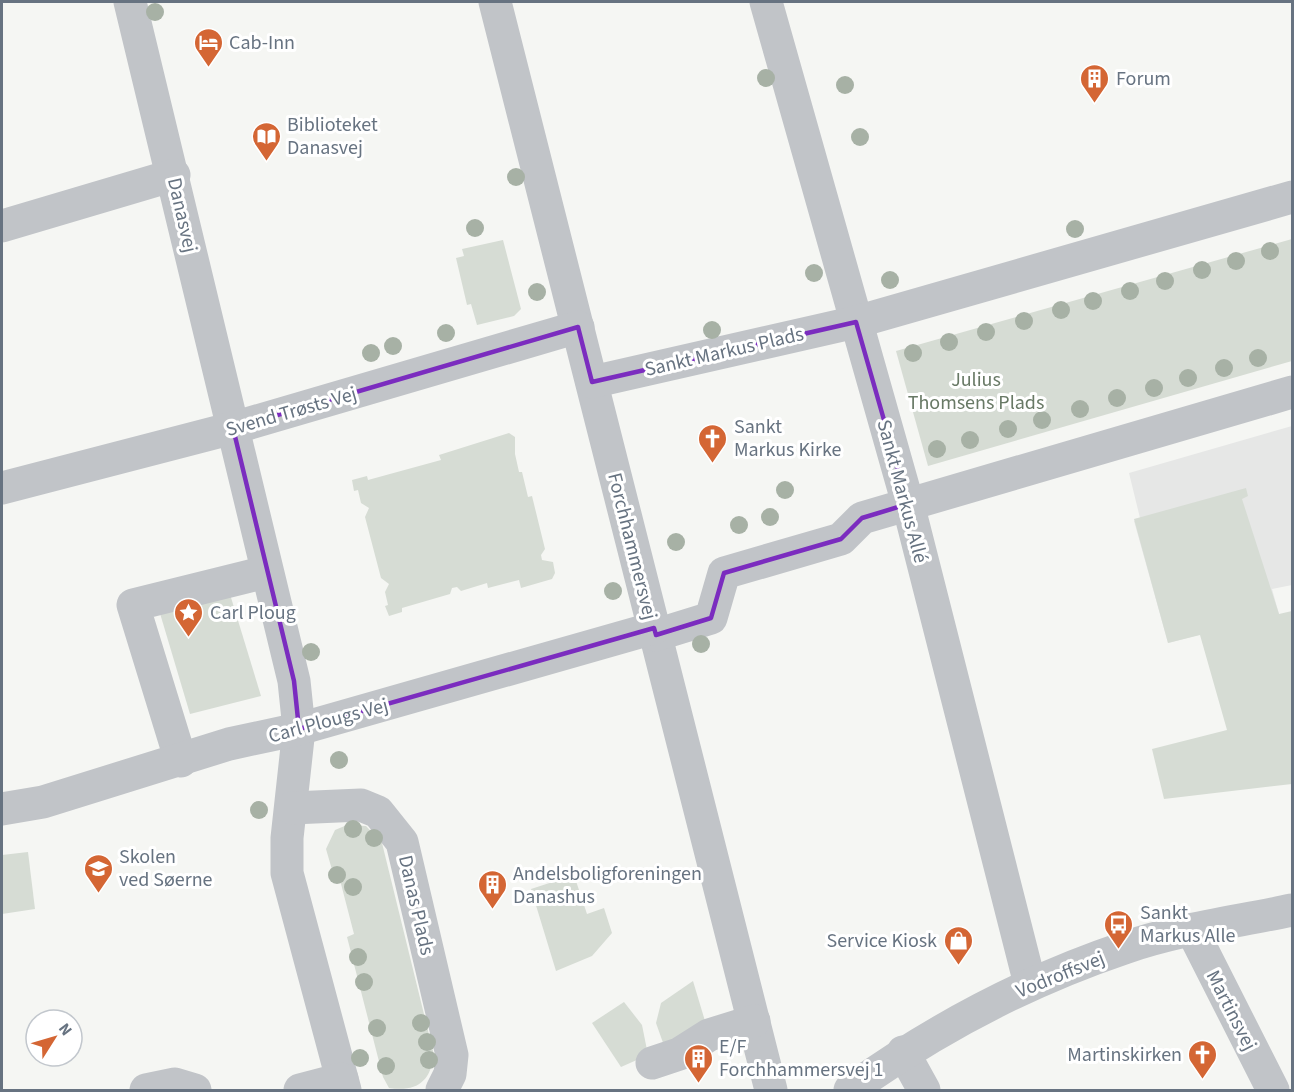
<svg xmlns="http://www.w3.org/2000/svg" width="1294" height="1092" viewBox="0 0 1294 1092" font-family="'Source Sans 3',sans-serif">
  <rect width="100%" height="100%" fill="#f5f6f3"/>
  <polygon fill="#e6e7e6" points="1292,426 1292,585 1272,589 1279,614 1168,643 1134,521 1140,518 1129,473"/>
  <g fill="#d6dcd4">
    <polygon points="1292,239 1292,361 928,466 896,351"/>
    <polygon points="503,240 521,309 514,316 477,325 471,304 467,305 456,258 464,256 462,249"/>
    <polygon points="509,433 515,437 515,454 519,472 522,472 528,497 532,496 545,549 541,555 542,560 553,562 555,573 552,579 521,588 519,580 488,588 487,583 461,591 457,587 452,588 450,594 402,608 402,612 389,616 385,606 388,605 385,592 389,584 381,578 365,517 369,508 361,503 358,490 354,491 352,480 367,476 368,480 441,460 439,455"/>
    <polygon points="1246,488 1248,496 1242,499 1279,614 1292,611 1292,784 1164,799 1152,749 1227,730 1200,635 1168,643 1134,519"/>
    <polygon points="229,591 261,696 190,714 159,610"/>
    <path d="M347 825 366 826 382 843 434 1055C430 1082 417 1092 389 1088L383 1077 347 937 354 934 340 880H335L326 849 335 830Z"/>
    <polygon points="28,852 35,909 2,914 2,855"/>
    <polygon points="574,875 587,914 604,908 612,933 592,956 556,971 531,889"/>
    <polygon points="693,981 708,1031 667,1054 656,1023 661,1003"/>
    <polygon points="624,1002 642,1025 648,1055 621,1067 592,1023"/>
  </g>
  <g fill="none" stroke-linecap="round" stroke-linejoin="round">
    <g stroke="#c1c4c8" stroke-width="33">
      <polyline points="130,2 294,681 299,729 287,838 287,873 345,1090"/>
      <polyline points="495,2 771,1090"/>
      <polyline points="766,2 908,504 1030,984"/>
      <polyline points="2,226 174,175"/>
      <polyline points="592,382 856,322 1292,197"/>
      <polyline points="2,488 233,428 578,327"/>
      <polyline points="656,635 711,618 724,573 841,539 862,518 1292,392"/>
      <polyline points="181,761 133,605 266,572"/>
      <polyline points="292,808 361,805 378,812 402,842 452,1055 450,1074 442,1090"/>
      <polyline points="2,809 43,802 229,744 299,729 654,628"/>
      <polyline points="1192,930 1273,1090"/>
      <polyline points="903,1052 924,1090"/>
      <polyline points="652,1063 679,1054 709,1035 754,1021"/>
      <polyline points="146,1090 175,1084 195,1090"/>
      <polyline points="300,1090 342,1079"/>
      <path d="M850 1090C934 1030 1026 981 1124 948 1178 929 1236 922 1292 910"/>
    </g>
  </g>
  <g fill="#a7b1a5">
    <circle cx="155" cy="12" r="9"/>
    <circle cx="766" cy="78" r="9"/>
    <circle cx="845" cy="85" r="9"/>
    <circle cx="860" cy="137" r="9"/>
    <circle cx="516" cy="177" r="9"/>
    <circle cx="475" cy="228" r="9"/>
    <circle cx="1075" cy="229" r="9"/>
    <circle cx="1270" cy="251" r="9"/>
    <circle cx="1236" cy="261" r="9"/>
    <circle cx="1202" cy="270" r="9"/>
    <circle cx="814" cy="273" r="9"/>
    <circle cx="890" cy="280" r="9"/>
    <circle cx="1165" cy="281" r="9"/>
    <circle cx="1130" cy="291" r="9"/>
    <circle cx="537" cy="292" r="9"/>
    <circle cx="1093" cy="301" r="9"/>
    <circle cx="1061" cy="310" r="9"/>
    <circle cx="1024" cy="321" r="9"/>
    <circle cx="712" cy="330" r="9"/>
    <circle cx="986" cy="332" r="9"/>
    <circle cx="446" cy="333" r="9"/>
    <circle cx="949" cy="342" r="9"/>
    <circle cx="393" cy="346" r="9"/>
    <circle cx="371" cy="353" r="9"/>
    <circle cx="913" cy="353" r="9"/>
    <circle cx="1258" cy="358" r="9"/>
    <circle cx="1224" cy="368" r="9"/>
    <circle cx="1188" cy="378" r="9"/>
    <circle cx="1154" cy="388" r="9"/>
    <circle cx="1117" cy="398" r="9"/>
    <circle cx="1080" cy="409" r="9"/>
    <circle cx="1042" cy="420" r="9"/>
    <circle cx="1008" cy="429" r="9"/>
    <circle cx="970" cy="440" r="9"/>
    <circle cx="937" cy="449" r="9"/>
    <circle cx="785" cy="490" r="9"/>
    <circle cx="770" cy="517" r="9"/>
    <circle cx="739" cy="525" r="9"/>
    <circle cx="676" cy="542" r="9"/>
    <circle cx="613" cy="591" r="9"/>
    <circle cx="701" cy="644" r="9"/>
    <circle cx="311" cy="652" r="9"/>
    <circle cx="339" cy="760" r="9"/>
    <circle cx="259" cy="810" r="9"/>
    <circle cx="353" cy="829" r="9"/>
    <circle cx="374" cy="838" r="9"/>
    <circle cx="337" cy="875" r="9"/>
    <circle cx="353" cy="887" r="9"/>
    <circle cx="358" cy="957" r="9"/>
    <circle cx="364" cy="982" r="9"/>
    <circle cx="421" cy="1023" r="9"/>
    <circle cx="377" cy="1028" r="9"/>
    <circle cx="427" cy="1042" r="9"/>
    <circle cx="360" cy="1058" r="9"/>
    <circle cx="429" cy="1060" r="9"/>
    <circle cx="386" cy="1066" r="9"/>
  </g>
  <path fill="none" stroke="#7b2cbf" stroke-width="4.5" stroke-linejoin="round" d="M856 322 908 504 862 518 841 539 724 573 711 618 656 635 654 628 299 729 294 681 233 428 578 327 592 382Z"/>
  <defs>
    <symbol id="hotel-pin" viewBox="-11 -11 22 30"><path d="M0 17L-7.5 6A9.5 9.5 0 1 1 7.5 6Z" fill="#d46634" stroke="#fff"/><path d="M-6-4.5h1.5V1H6V5H4.5V3h-9V5H-6ZM-4 0a1.8 1.8 0 1 1 3.6 0ZM.5 0V-2.5h3Q6-2.5 6 0Z" fill="#fff"/></symbol>
    <symbol id="building-pin" viewBox="-11 -11 22 30"><path d="M0 17L-7.5 6A9.5 9.5 0 1 1 7.5 6Z" fill="#d46634" stroke="#fff"/><path d="M-4-6H4V6H1V3H-1V6H-4ZM-2.5-4.3h1.7v1.8h-1.7ZM.8-4.3h1.7v1.8H.8ZM-2.5-1h1.7V.8h-1.7ZM.8-1h1.7V.8H.8Z" fill="#fff"/></symbol>
    <symbol id="library-pin" viewBox="-11 -11 22 30"><path d="M0 17L-7.5 6A9.5 9.5 0 1 1 7.5 6Z" fill="#d46634" stroke="#fff"/><path d="M-6-4Q-3-5.5-.7-3.5V5Q-3 3-6 4ZM6-4Q3-5.5 .7-3.5V5Q3 3 6 4Z" fill="#fff"/></symbol>
    <symbol id="church-pin" viewBox="-11 -11 22 30"><path d="M0 17L-7.5 6A9.5 9.5 0 1 1 7.5 6Z" fill="#d46634" stroke="#fff"/><path d="M-1.2-6h2.4v3.5h3.3v2.4h-3.3V6h-2.4V-.1h-3.3v-2.4h3.3Z" fill="#fff"/></symbol>
    <symbol id="sight-pin" viewBox="-11 -11 22 30"><path d="M0 17L-7.5 6A9.5 9.5 0 1 1 7.5 6Z" fill="#d46634" stroke="#fff"/><path d="M0-6L1.8-2.2L6-1.7L2.9 1.2L3.7 5.4L0 3.3L-3.7 5.4L-2.9 1.2L-6-1.7L-1.8-2.2Z" fill="#fff"/></symbol>
    <symbol id="school-pin" viewBox="-11 -11 22 30"><path d="M0 17L-7.5 6A9.5 9.5 0 1 1 7.5 6Z" fill="#d46634" stroke="#fff"/><path d="M0-5L7-2L0 1L-7-2ZM-4 1L0 2.5L4 1V4Q0 6-4 4Z" fill="#fff"/></symbol>
    <symbol id="bus-pin" viewBox="-11 -11 22 30"><path d="M0 17L-7.5 6A9.5 9.5 0 1 1 7.5 6Z" fill="#d46634" stroke="#fff"/><path d="M-5-6H5V4H4V6H2V4H-2V6H-4V4H-5ZM-3.5-4V0h7V-4ZM-3.5 1.2v1.5H-2V1.2ZM2 1.2v1.5H3.5V1.2Z" fill="#fff"/></symbol>
    <symbol id="shop-pin" viewBox="-11 -11 22 30"><path d="M0 17L-7.5 6A9.5 9.5 0 1 1 7.5 6Z" fill="#d46634" stroke="#fff"/><path d="M-5-2.5h2.3a2.7 3.5 0 0 1 5.4 0H5L5.5 6h-11ZM-1.5-2.5h3a1.5 2.3 0 0 0-3 0Z" fill="#fff"/></symbol>
  </defs>
  <g fill-rule="evenodd">
    <use href="#hotel-pin" x="192" y="26" width="33" height="45"/>
    <use href="#building-pin" x="1078" y="62" width="33" height="45"/>
    <use href="#library-pin" x="250" y="120" width="33" height="45"/>
    <use href="#church-pin" x="696" y="422" width="33" height="45"/>
    <use href="#sight-pin" x="172" y="596" width="33" height="45"/>
    <use href="#school-pin" x="82" y="852" width="33" height="45"/>
    <use href="#building-pin" x="476" y="868" width="33" height="45"/>
    <use href="#bus-pin" x="1102" y="908" width="33" height="45"/>
    <use href="#shop-pin" x="942" y="924" width="33" height="45"/>
    <use href="#church-pin" x="1186" y="1038" width="33" height="45"/>
    <use href="#building-pin" x="682" y="1042" width="33" height="45"/>
  </g>
  <g text-anchor="middle" stroke-width="6" stroke-linejoin="round" paint-order="stroke">
    <g font-size="20" fill="#677381" stroke="#fff" text-anchor="start">
      <text x="229" y="49">Cab-Inn</text>
      <text x="1116" y="85">Forum</text>
      <text x="287" y="131">Biblioteket<tspan x="287" dy="23">Danasvej</tspan></text>
      <text x="734" y="433">Sankt<tspan x="734" dy="23">Markus Kirke</tspan></text>
      <text x="210" y="619">Carl Ploug</text>
      <text x="119" y="863">Skolen<tspan x="119" dy="23">ved Søerne</tspan></text>
      <text x="513" y="880">Andelsboligforeningen<tspan x="513" dy="23">Danashus</tspan></text>
      <text x="1140" y="919">Sankt<tspan x="1140" dy="23">Markus Alle</tspan></text>
      <text x="937" y="947" text-anchor="end">Service Kiosk</text>
      <text x="719" y="1053">E/F<tspan x="719" dy="23">Forchhammersvej 1</tspan></text>
      <text x="1182" y="1061" text-anchor="end">Martinskirken</text>
    </g>
    <g font-size="20" fill="#677381" stroke="#fff">
      <text transform="translate(183 215) rotate(77)" y="7">Danasvej</text>
      <text transform="translate(724 351) rotate(-13)" y="7">Sankt Markus Plads</text>
      <text transform="translate(291 411) rotate(-16)" y="7">Svend Trøsts Vej</text>
      <text transform="translate(903 491) rotate(75)" y="7">Sankt Markus Allé</text>
      <text transform="translate(633 546) rotate(76)" y="7">Forchhammersvej</text>
      <text transform="translate(328 720) rotate(-15)" y="7">Carl Plougs Vej</text>
      <text transform="translate(417 905) rotate(77)" y="7">Danas Plads</text>
      <text transform="translate(1060 974) rotate(-22)" y="7">Vodroffsvej</text>
      <text transform="translate(1232 1010) rotate(63)" y="7">Martinsvej</text>
    </g>
    <g font-size="20" fill="#687965" stroke="#fff">
      <text x="976" y="386">Julius<tspan x="976" dy="23">Thomsens Plads</tspan></text>
    </g>
  </g>
  <rect width="1294" height="1092" fill="none" stroke="#677381" stroke-width="6"/>
  <g transform="translate(54 1038) rotate(53)"><circle r="28" fill="#ffffff" stroke="#c2c7cd" stroke-width="1.5"/>
  <path d="M0-4.5L10 22L0 15L-10 22Z" fill="#d46634"/>
  <text y="-9" font-size="16" font-weight="bold" text-anchor="middle" fill="#677381">N</text>
  </g>
</svg>
